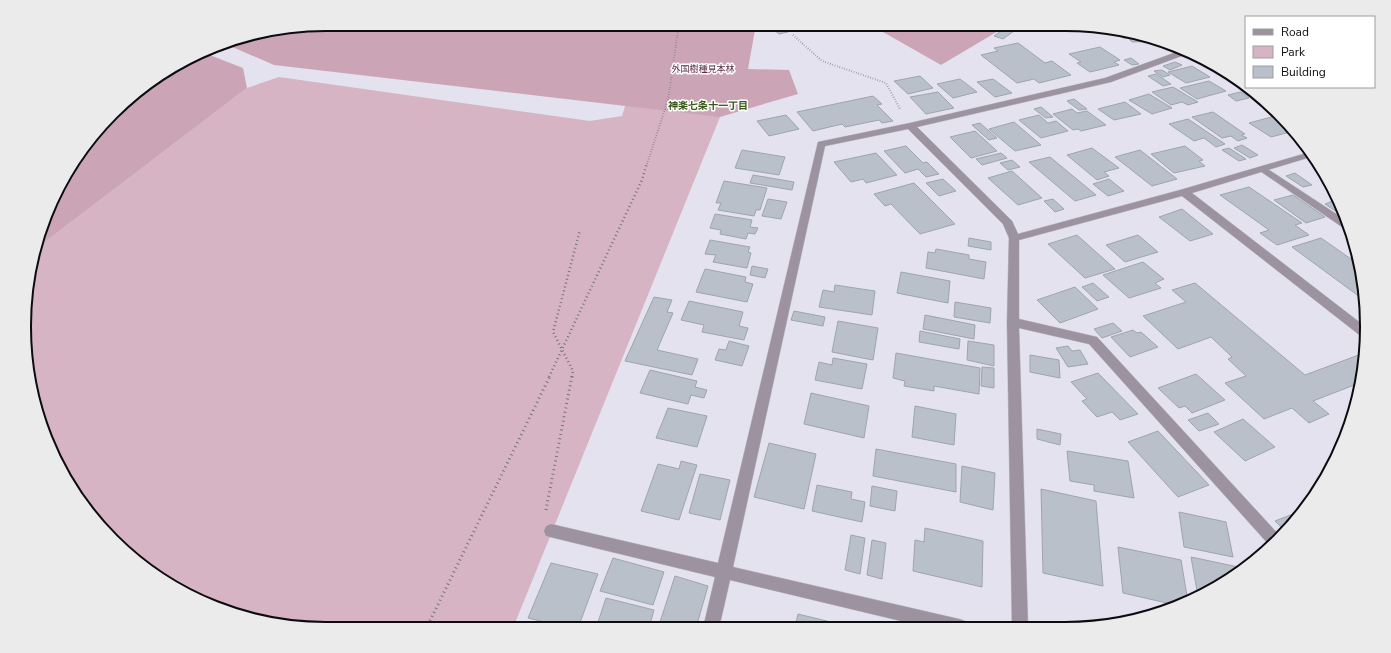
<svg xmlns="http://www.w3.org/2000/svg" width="1391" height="653" viewBox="0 0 1391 653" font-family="'Nunito Sans','Noto Sans JP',sans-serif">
  <rect width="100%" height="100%" fill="#e3e2ee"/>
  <polygon fill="#d6b4c3" points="645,41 721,45 720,117 513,628 326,629 268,623 211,606 127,554 64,478 30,385 24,326 30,268 37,248 247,88 279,77 590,121 622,116"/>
  <g fill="#cba5b6">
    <polygon points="327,24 756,24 748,69 789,70 798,94 720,117 274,65 223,43 229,40"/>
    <polygon points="869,24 1010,24 941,65"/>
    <polygon points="202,52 243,68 247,88 37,248 64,175 127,99 175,64"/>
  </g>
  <g fill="#b9c0ca" stroke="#9da5ae">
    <polygon points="782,27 788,32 779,34 773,29"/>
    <polygon points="1005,28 1014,31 1003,39 994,36"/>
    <polygon points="1116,30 1124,30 1157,41 1132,42 1128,38 1123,38"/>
    <polygon points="1018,43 1045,63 1052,61 1071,75 1039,83 1034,79 1017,83 981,55 998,51 994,48"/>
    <polygon points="1100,47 1120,60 1114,62 1119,65 1090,72 1077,63 1081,62 1069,54"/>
    <polygon points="1131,58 1139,64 1132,65 1124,60"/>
    <polygon points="1175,62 1182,65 1170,70 1163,66"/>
    <polygon points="1192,66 1210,77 1186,83 1168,72"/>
    <polygon points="1162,70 1170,75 1163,77 1154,71"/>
    <polygon points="1156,74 1171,84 1163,86 1148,76"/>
    <polygon points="920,76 933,88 908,94 894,81"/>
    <polygon points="960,79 977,92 953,98 937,84"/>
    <polygon points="993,79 1012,93 995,97 977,82"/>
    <polygon points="1209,81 1226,91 1197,99 1180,88"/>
    <polygon points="1173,87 1198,102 1188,105 1182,102 1171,105 1152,92"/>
    <polygon points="938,92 954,108 926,114 910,97"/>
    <polygon points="1241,92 1249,98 1236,101 1228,95"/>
    <polygon points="1149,94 1172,108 1152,114 1129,100"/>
    <polygon points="873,96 882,104 877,105 893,121 882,123 879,120 845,127 842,124 813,131 797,112"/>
    <polygon points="1074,99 1087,109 1079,110 1067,101"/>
    <polygon points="1125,102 1141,114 1114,120 1098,109"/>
    <polygon points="1041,107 1053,117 1046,118 1034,109"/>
    <polygon points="1072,109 1077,113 1087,111 1106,125 1081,131 1078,129 1073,130 1053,114"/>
    <polygon points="1213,112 1245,134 1241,135 1247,138 1238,141 1231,136 1222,138 1192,117"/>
    <polygon points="786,115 799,129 769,136 757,121"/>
    <polygon points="1039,115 1048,123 1056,121 1068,131 1041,138 1019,120"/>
    <polygon points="1275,116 1288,124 1294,131 1271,137 1249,123"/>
    <polygon points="1188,119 1225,144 1216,147 1204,138 1194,141 1169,124"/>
    <polygon points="1014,122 1041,145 1015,151 989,129"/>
    <polygon points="980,123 997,138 989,140 972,125"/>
    <polygon points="975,131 997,151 971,158 950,137"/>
    <polygon points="1242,145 1258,155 1250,158 1234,148"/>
    <polygon points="906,146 923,163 927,162 939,174 926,177 918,169 905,173 884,151"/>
    <polygon points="1185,146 1203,160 1199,161 1205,166 1174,173 1151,154"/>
    <polygon points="1092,148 1119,168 1104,172 1109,176 1097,180 1067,155"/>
    <polygon points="1229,148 1246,159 1239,161 1222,150"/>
    <polygon points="742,150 785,157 779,175 735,168"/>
    <polygon points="1140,150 1177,179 1152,186 1115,157"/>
    <polygon points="876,153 897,175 866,183 863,179 851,182 834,162"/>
    <polygon points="1001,153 1007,158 982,165 976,159"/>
    <polygon points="1050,157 1096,195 1075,201 1029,162"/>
    <polygon points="1012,160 1020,167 1008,170 1000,163"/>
    <polygon points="1012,171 1042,198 1018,205 988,178"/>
    <polygon points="1295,173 1312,185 1303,187 1286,176"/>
    <polygon points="753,175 794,182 792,190 750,183"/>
    <polygon points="943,179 956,191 939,196 926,183"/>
    <polygon points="1109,179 1124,191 1108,196 1093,184"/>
    <polygon points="724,181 767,188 760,210 756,210 754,216 718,210 721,203 716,203"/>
    <polygon points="914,183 955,224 920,234 891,204 885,206 874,194"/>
    <polygon points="1249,187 1302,223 1295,225 1309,235 1277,245 1260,233 1269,230 1220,195"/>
    <polygon points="1293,195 1325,217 1306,223 1274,200"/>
    <polygon points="768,199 787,202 781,219 762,216"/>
    <polygon points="1053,199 1064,209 1055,212 1044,201"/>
    <polygon points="1333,201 1342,208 1346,218 1325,204"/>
    <polygon points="1182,209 1213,234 1190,241 1159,217"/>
    <polygon points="715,214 752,220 750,227 758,228 755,234 748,233 746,239 720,234 721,230 710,228"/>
    <polygon points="1077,235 1115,269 1085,278 1048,244"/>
    <polygon points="1138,235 1158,252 1125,262 1106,245"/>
    <polygon points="969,238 991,242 991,250 968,246"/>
    <polygon points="1321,238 1361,266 1364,300 1292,247"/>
    <polygon points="710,240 750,247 748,252 751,253 747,268 713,262 716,255 705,254"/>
    <polygon points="936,249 969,255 969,259 986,262 984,279 926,268 928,252 935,253"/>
    <polygon points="1143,262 1164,279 1155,283 1161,288 1129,298 1103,275"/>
    <polygon points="752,266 768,269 765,278 750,275"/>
    <polygon points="705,269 746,277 745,282 753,284 747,302 696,292"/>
    <polygon points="901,272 950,281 948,303 897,293"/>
    <polygon points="1093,283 1109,297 1097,301 1082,287"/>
    <polygon points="1195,283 1305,375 1364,353 1362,382 1313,401 1329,414 1309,423 1292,408 1264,419 1225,383 1246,376 1228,359 1232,357 1211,337 1178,349 1143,316 1186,302 1172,290"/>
    <polygon points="835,285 875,291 872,315 819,307 823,290 834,292"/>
    <polygon points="1075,287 1098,309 1060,323 1037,300"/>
    <polygon points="654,297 672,300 667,312 673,313 657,350 698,359 692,375 625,361"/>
    <polygon points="689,301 743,312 739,326 748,328 744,340 702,332 704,325 681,320"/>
    <polygon points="955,302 991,308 990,323 954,317"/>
    <polygon points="794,311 825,317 823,326 791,320"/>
    <polygon points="925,315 975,325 974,339 923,329"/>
    <polygon points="838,321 878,328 873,360 832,352"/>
    <polygon points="1113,323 1122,331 1102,338 1094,329"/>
    <polygon points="1133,330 1137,333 1141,332 1158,347 1130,357 1111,337"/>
    <polygon points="920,331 960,339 959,349 919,342"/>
    <polygon points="729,341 749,346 742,366 715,360 719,349 726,350"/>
    <polygon points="968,341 994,345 994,366 967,360"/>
    <polygon points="1068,346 1072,351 1080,350 1088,364 1068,367 1056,348"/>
    <polygon points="896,353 980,368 979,394 934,386 934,391 904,386 905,381 893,378"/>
    <polygon points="1030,355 1059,360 1060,378 1030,372"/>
    <polygon points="833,358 867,364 862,389 815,380 819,362 832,365"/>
    <polygon points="982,367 994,368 994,388 981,386"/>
    <polygon points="650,370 697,381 695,387 707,390 704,398 691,395 688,404 640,393"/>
    <polygon points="1098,373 1138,414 1120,420 1112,412 1097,417 1082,401 1087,399 1071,382"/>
    <polygon points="1196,374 1225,400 1192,413 1185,406 1179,408 1158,388"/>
    <polygon points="811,393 869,406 864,438 804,424"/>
    <polygon points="915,406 956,414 954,445 912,437"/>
    <polygon points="668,408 707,416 697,447 656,438"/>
    <polygon points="1208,413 1219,424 1199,431 1188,420"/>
    <polygon points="1243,419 1275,447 1245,461 1214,432"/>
    <polygon points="1037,429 1061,434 1060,445 1037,439"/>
    <polygon points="1158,431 1209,485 1178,497 1128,442"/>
    <polygon points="769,443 816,454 804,509 754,497"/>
    <polygon points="876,449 956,464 956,492 873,476"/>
    <polygon points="1067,451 1128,461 1134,498 1094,491 1094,485 1070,481"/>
    <polygon points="681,461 697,465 679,520 641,511 658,464 679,469"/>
    <polygon points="962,466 995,473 993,510 960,502"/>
    <polygon points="700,474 730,480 720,520 689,513"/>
    <polygon points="817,485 852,492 851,499 865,502 862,522 812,511"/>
    <polygon points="872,486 897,491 895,511 870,506"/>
    <polygon points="1041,489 1096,501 1103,586 1043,573"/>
    <polygon points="1306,509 1285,531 1275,521"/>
    <polygon points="1179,512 1226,522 1233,557 1184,547"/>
    <polygon points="925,528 983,541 982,587 913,571 915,540 924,542"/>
    <polygon points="851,535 865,538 860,574 845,570"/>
    <polygon points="872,540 886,543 882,579 867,575"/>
    <polygon points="1118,547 1181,560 1188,602 1180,606 1123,593"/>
    <polygon points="1191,557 1243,568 1243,570 1198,596"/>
    <polygon points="613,558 664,572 653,605 600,591"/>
    <polygon points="551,563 598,574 578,628 569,628 528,618"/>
    <polygon points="675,576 708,586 696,628 658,628"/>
    <polygon points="606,598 654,610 649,628 596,628"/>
    <polygon points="798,614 851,627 795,627"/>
    <polygon points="526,622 546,628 523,628"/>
  </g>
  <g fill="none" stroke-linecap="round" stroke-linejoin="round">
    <defs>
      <polygon id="lane" points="1263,166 1347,221 1350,230 1345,229 1260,171 1258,169"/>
      <polygon id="street" points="1183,48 1234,76 1255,93 1249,93 1187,54 1111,82 917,127 1012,221 1018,234 1180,190 1310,152 1314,156 1192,193 1367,328 1366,338 1362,337 1182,196 1019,240 1019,319 1097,337 1280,536 1270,546 1089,344 1019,328 1028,627 1012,627 1007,322 1009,238 1003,224 908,129 825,146 733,567 959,619 965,621 967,627 926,627 730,580 719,628 703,628 715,577 546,536 544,531 546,526 551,524 718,563 818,142 910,123 1105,78 1182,50"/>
    </defs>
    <use href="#lane" stroke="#c1c0ca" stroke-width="1"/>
    <use href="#street" stroke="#c1c0ca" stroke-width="1"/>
    <g stroke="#76757d" stroke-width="2" stroke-dasharray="0.5 2" stroke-linecap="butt">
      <polyline points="793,35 822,61 886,83 900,109"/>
      <polyline points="647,164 668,100 679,24"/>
    </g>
    <g stroke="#76757d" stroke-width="2.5" stroke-dasharray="1 3" stroke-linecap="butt">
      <polyline points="549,377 642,180 647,163"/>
      <polyline points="572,377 573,371 553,332 580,230"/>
    </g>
    <g stroke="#76757d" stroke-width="3" stroke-dasharray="1 3.5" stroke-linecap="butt">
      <polyline points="546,510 572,376"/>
      <polyline points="426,629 550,376"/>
    </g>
    <use href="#lane" fill="#9d93a0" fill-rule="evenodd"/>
    <use href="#street" fill="#9d93a0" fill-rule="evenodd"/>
  </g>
  <g text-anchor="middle" stroke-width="3" stroke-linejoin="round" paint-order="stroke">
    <g font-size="9" fill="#5b2a43" stroke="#fff">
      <text x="703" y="72">外国樹種見本林</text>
    </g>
    <g font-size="10" font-weight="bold" fill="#395815" stroke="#fff">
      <text x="708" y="109">神楽七条十一丁目</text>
    </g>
  </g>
  <path d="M0 0H1391V653H0ZM326 31H1065A295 295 0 0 1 1360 326V327A295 295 0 0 1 1065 622H326A295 295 0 0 1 31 327V326A295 295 0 0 1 326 31Z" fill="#ecebec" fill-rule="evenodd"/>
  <path fill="none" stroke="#0c0b0f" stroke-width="2" d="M326 31H1065A295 295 0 0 1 1360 326V327A295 295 0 0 1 1065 622H326A295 295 0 0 1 31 327V326A295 295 0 0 1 326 31Z"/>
  <rect x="1245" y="16" width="130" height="72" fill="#ffffff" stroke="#9e9d9f"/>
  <rect x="1253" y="29" width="20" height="6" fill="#9d93a0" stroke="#9e9d9f"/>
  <text x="1281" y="36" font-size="12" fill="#0c0b0f">Road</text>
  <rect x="1253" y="46" width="20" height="12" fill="#d6b4c3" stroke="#9e9d9f"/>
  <text x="1281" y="56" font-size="12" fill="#0c0b0f">Park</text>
  <rect x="1253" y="66" width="20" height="12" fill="#b9c0ca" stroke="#9e9d9f"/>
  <text x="1281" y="76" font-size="12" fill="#0c0b0f">Building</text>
</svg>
